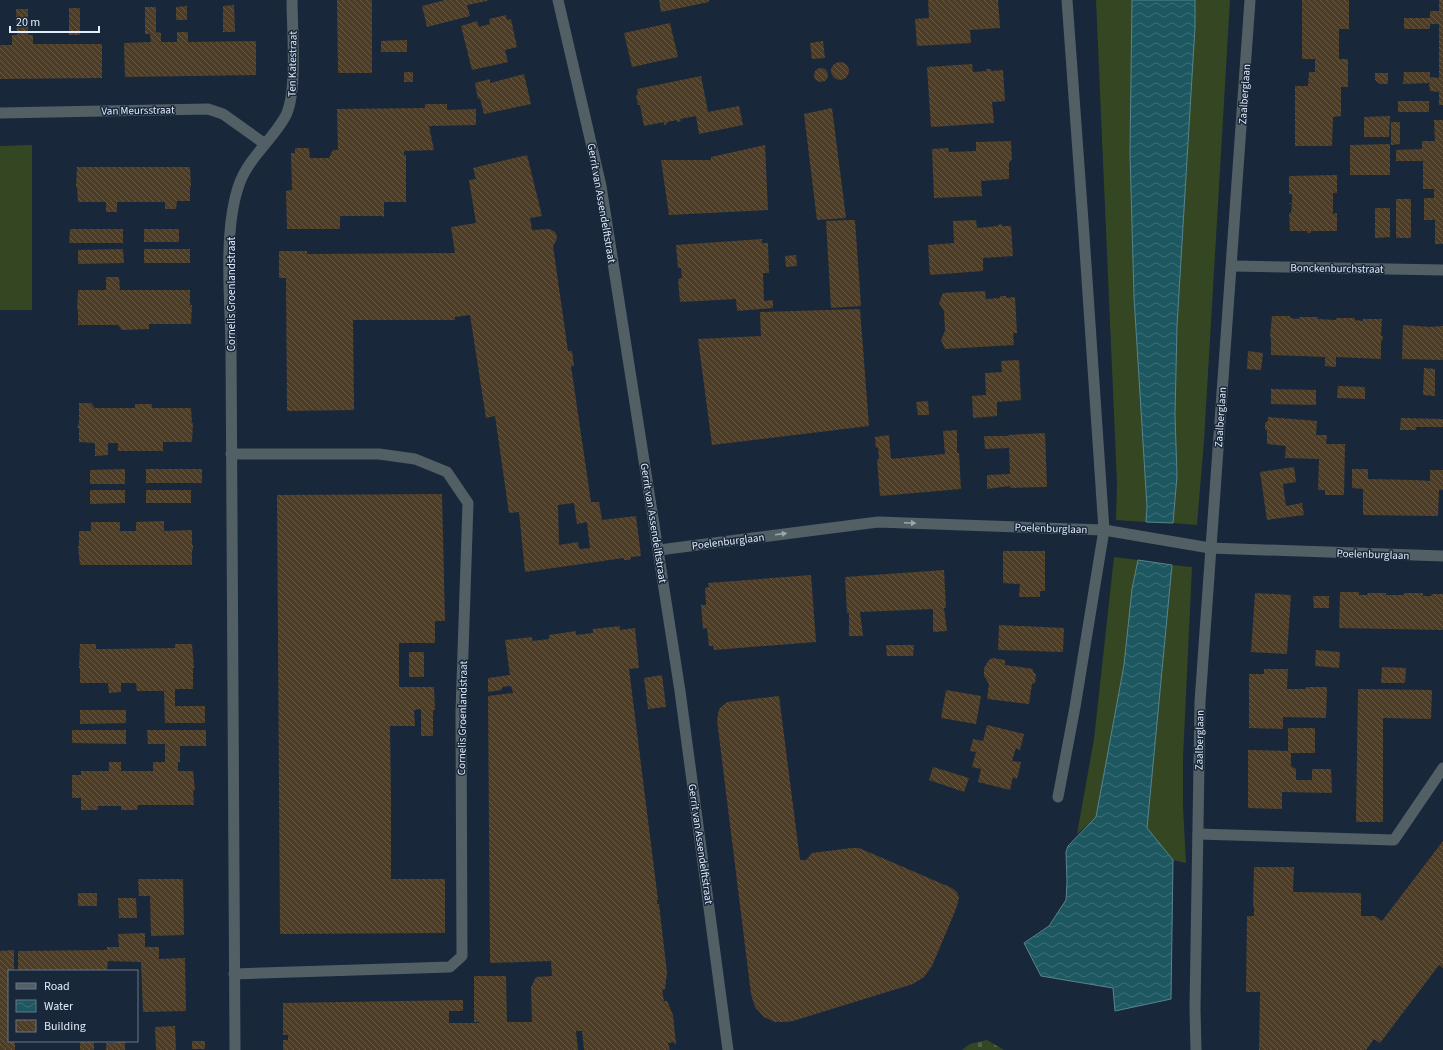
<svg xmlns="http://www.w3.org/2000/svg" width="1443" height="1050" viewBox="0 0 1443 1050" font-family="'Source Sans 3',sans-serif">
  <defs>
    <pattern id="cemetery-stones" width="16" height="16" patternUnits="userSpaceOnUse"><rect width="16" height="16" fill="#344722"/><path d="M2 7V4a2 2 0 0 1 4 0v3zM10 15v-3a2 2 0 0 1 4 0v3z" fill="#516243"/></pattern>
    <pattern id="water-waves" width="16" height="10" patternUnits="userSpaceOnUse"><rect width="16" height="10" fill="#1d5860"/><path d="M0 5q4-4 8 0t8 0" fill="none" stroke="#3e7078"/></pattern>
    <pattern id="building-back-hatch" width="6" height="6" patternUnits="userSpaceOnUse"><rect width="6" height="6" fill="#4d3d26"/><path d="M-1 5l2 2M0 0l6 6M5-1l2 2" fill="none" stroke="#665946"/></pattern>
  </defs>
  <rect width="100%" height="100%" fill="#19273b"/>
  <g fill="#344722">
    <polygon points="1096,0 1132,0 1130,153 1134,297 1147,507 1146,522 1116,520 1117,483"/>
    <polygon points="1195,0 1230,0 1204,441 1197,525 1173,523 1177,476 1175,415 1177,326 1195,27"/>
    <polygon points="32,145 32,310 0,310 0,146"/>
    <polygon points="1114,557 1138,560 1132,589 1124,665 1096,817 1077,834 1094,739"/>
    <polygon points="1172,565 1192,567 1183,758 1183,806 1186,863 1173,860 1147,828"/>
  </g>
  <polygon fill="url(#cemetery-stones)" points="987,1040 1004,1050 962,1050 970,1044"/>
  <g fill="url(#water-waves)" stroke="#58848e">
    <polygon points="1132,0 1195,0 1195,27 1177,326 1175,415 1177,476 1173,523 1146,522 1147,507 1134,297 1130,153"/>
    <polygon points="1138,560 1172,565 1147,828 1173,860 1171,999 1115,1011 1113,988 1041,976 1024,943 1049,926 1066,900 1067,882 1066,852 1068,846 1096,817 1124,665 1132,589"/>
  </g>
  <g fill="url(#building-back-hatch)" fill-rule="evenodd">
    <polygon points="337,0 372,0 372,73 338,73"/>
    <polygon points="445,0 487,0 487,1 467,5 470,16 427,27 422,6"/>
    <polygon points="659,0 709,0 709,2 661,12"/>
    <polygon points="928,0 998,0 1000,28 970,30 971,43 917,46 915,19 929,18"/>
    <polygon points="1302,0 1349,0 1349,29 1339,29 1339,59 1348,59 1348,87 1341,87 1341,116 1333,117 1332,146 1295,146 1295,86 1308,86 1309,72 1315,72 1315,59 1302,59"/>
    <polygon points="1439,0 1443,0 1443,105 1439,105 1439,92 1430,91 1429,83 1403,84 1404,72 1430,72 1430,77 1439,78 1439,24 1430,24 1430,29 1404,29 1404,18 1430,18 1430,11 1439,11"/>
    <polygon points="234,5 235,32 223,32 223,6"/>
    <polygon points="187,6 187,20 176,20 176,7"/>
    <polygon points="145,7 156,7 156,32 161,33 161,42 177,42 177,32 188,32 188,42 256,41 256,75 125,77 124,43 151,42 150,34 145,34"/>
    <rect x="69" y="8" width="11" height="27"/>
    <polygon points="16,9 28,9 28,35 33,35 33,44 102,44 102,78 0,79 0,45 12,45 12,35 17,35"/>
    <polygon points="506,15 507,20 511,19 517,47 505,50 508,62 472,70 461,26 477,21 479,27 490,24 489,19"/>
    <polygon points="670,23 678,57 632,67 624,33"/>
    <polygon points="407,40 407,52 381,52 381,41"/>
    <polygon points="823,41 825,58 812,59 810,43"/>
    <circle cx="840" cy="71" r="9"/>
    <polygon points="972,64 973,72 987,71 986,69 991,69 991,71 1003,70 1005,101 992,102 994,123 931,127 927,67"/>
    <circle cx="821" cy="75" r="7"/>
    <rect x="404" y="72" width="9" height="10"/>
    <polygon points="1375,73 1388,73 1388,84 1380,84 1375,80"/>
    <polygon points="524,74 531,104 484,114 480,98 478,99 475,83 490,79 490,83"/>
    <polygon points="701,76 708,112 739,106 743,125 699,134 696,116 680,119 681,121 677,122 677,120 667,122 667,124 664,125 664,122 644,126 640,105 638,105 636,95 638,94 637,89"/>
    <rect x="1398" y="101" width="31" height="11"/>
    <polygon points="425,104 447,104 447,110 476,109 476,125 429,126 434,150 404,151 404,155 406,155 406,202 384,202 384,217 383,217 383,216 340,216 340,229 287,229 286,191 292,190 291,153 295,153 295,148 309,148 310,158 329,158 333,150 338,150 337,109 425,108"/>
    <polygon points="832,108 846,218 817,220 804,114"/>
    <polygon points="1390,116 1389,137 1364,137 1364,117"/>
    <polygon points="1434,120 1443,120 1443,244 1435,244 1435,220 1424,220 1424,198 1434,198 1434,189 1423,189 1423,161 1396,161 1396,150 1422,149 1422,141 1435,141"/>
    <polygon points="1391,122 1400,122 1400,144 1391,145"/>
    <polygon points="1011,141 1012,159 1009,163 1009,179 981,181 982,196 934,198 932,149 948,148 949,152 976,151 976,142"/>
    <polygon points="1390,144 1390,175 1350,175 1350,145"/>
    <polygon points="765,145 768,210 669,215 661,160 711,160 711,157"/>
    <path d="M527 155 542 216 530 218 532 230 550 229 555 232 557 236 556 241 553 246 568 351H572L574 366H571L591 502H599L602 520 636 516 641 556 631 557 630 560H624V558L525 572 519 512 509 513 495 416 486 418 470 315 455 317V320H353L354 410 287 411 286 278H279V251H307V254L455 253 451 227 476 223 469 180 476 179 473 168ZM574 503 577 524 587 522 590 548 579 549 578 542 559 545 558 505Z"/>
    <polygon points="77,167 190,167 191,186 190,187 190,201 177,201 176,209 165,209 165,202 117,202 117,212 106,212 106,202 78,202 77,187 76,187"/>
    <polygon points="1337,175 1337,193 1333,193 1333,214 1337,213 1337,231 1311,231 1311,233 1307,233 1307,231 1290,231 1289,213 1291,213 1292,204 1289,204 1290,203 1292,203 1292,194 1289,194 1289,176"/>
    <rect x="1396" y="199" width="15" height="39"/>
    <polygon points="1375,208 1390,208 1390,237 1375,238"/>
    <polygon points="848,220 855,220 861,306 831,308 826,221"/>
    <polygon points="976,220 977,228 998,226 998,225 1002,224 1002,226 1011,226 1013,256 983,258 983,271 930,275 928,245 954,243 953,221"/>
    <polygon points="70,229 123,229 123,243 69,243"/>
    <rect x="144" y="229" width="35" height="13"/>
    <polygon points="762,239 762,243 768,243 769,273 763,273 764,301 773,300 773,308 737,311 736,299 680,302 678,279 682,278 681,268 678,268 676,245"/>
    <polygon points="123,249 124,263 78,264 78,250"/>
    <rect x="144" y="249" width="46" height="14"/>
    <polygon points="796,255 797,266 786,267 785,256"/>
    <polygon points="106,277 119,277 120,290 190,290 190,305 192,305 191,324 149,324 149,329 122,330 118,325 78,325 78,310 77,310 78,290 106,290"/>
    <polygon points="985,291 986,299 1000,298 1000,296 1006,296 1006,298 1015,297 1017,333 1013,333 1014,345 945,349 941,340 945,331 944,311 939,303 943,293"/>
    <polygon points="860,309 869,426 712,445 698,339 761,336 760,312"/>
    <polygon points="1272,316 1290,316 1290,318 1299,319 1299,317 1318,317 1318,319 1336,320 1336,318 1355,318 1355,320 1363,321 1363,319 1382,319 1381,336 1383,336 1382,341 1381,341 1381,359 1336,357 1336,367 1325,366 1325,357 1271,355 1271,338 1270,337"/>
    <polygon points="1403,325 1430,327 1443,326 1443,360 1402,359"/>
    <polygon points="1248,351 1263,353 1261,370 1247,369"/>
    <polygon points="1019,360 1021,400 997,402 997,416 973,418 972,396 986,395 985,373 1002,372 1001,361"/>
    <polygon points="1424,368 1435,369 1435,396 1423,395"/>
    <polygon points="1338,386 1365,387 1365,399 1337,398"/>
    <polygon points="1271,389 1316,390 1316,405 1271,404"/>
    <polygon points="928,401 929,415 918,415 916,402"/>
    <polygon points="79,403 91,403 95,408 135,408 135,404 152,404 152,408 191,408 192,423 193,423 192,442 163,442 163,451 118,451 118,443 108,443 108,455 95,456 95,443 79,442 79,428 77,428 79,423"/>
    <polygon points="1268,417 1317,421 1316,435 1327,435 1326,444 1345,444 1344,495 1325,495 1325,490 1318,490 1319,459 1285,458 1286,446 1267,444 1267,431 1265,429 1265,423 1268,421"/>
    <polygon points="1401,418 1443,419 1443,427 1416,427 1416,430 1400,430"/>
    <polygon points="957,430 957,453 959,453 961,489 880,496 877,460 879,459 878,447 876,448 875,437 889,435 891,459 945,454 943,431"/>
    <polygon points="1045,433 1047,487 1010,488 1010,486 987,489 987,475 1010,474 1009,448 985,449 984,436 1008,436 1008,435"/>
    <polygon points="1294,467 1296,482 1283,484 1286,506 1302,503 1304,515 1267,520 1260,472"/>
    <polygon points="125,469 125,484 90,484 90,470"/>
    <rect x="146" y="469" width="56" height="14"/>
    <polygon points="1352,469 1368,469 1368,479 1414,480 1430,481 1430,470 1443,470 1443,490 1439,490 1438,516 1363,515 1363,489 1352,488"/>
    <polygon points="90,490 125,490 125,503 90,504"/>
    <rect x="146" y="490" width="45" height="13"/>
    <polygon points="442,494 445,621 435,621 435,643 399,643 399,687 434,687 435,710 433,710 433,736 421,736 421,709 414,710 415,726 390,726 391,799 391,879 445,879 445,933 280,934 277,495"/>
    <polygon points="164,521 164,531 192,530 192,545 193,545 193,550 192,550 192,565 80,565 78,546 79,546 79,531 91,531 91,522 120,522 120,531 136,531 136,522"/>
    <polygon points="1003,551 1045,551 1045,591 1040,591 1040,597 1019,597 1020,584 1003,583"/>
    <polygon points="944,570 946,608 944,608 947,631 933,632 933,609 860,612 863,636 849,636 849,613 847,613 845,577"/>
    <polygon points="811,575 816,642 714,650 713,646 709,646 707,628 703,629 701,605 706,605 705,588 709,587 708,583"/>
    <polygon points="1340,592 1359,592 1359,595 1367,595 1368,593 1386,593 1386,595 1404,595 1404,593 1423,593 1423,596 1431,596 1432,594 1443,594 1443,630 1339,628"/>
    <polygon points="1255,593 1291,595 1287,654 1251,652"/>
    <polygon points="1313,596 1329,596 1329,608 1314,608"/>
    <polygon points="999,625 1064,628 1063,652 998,650"/>
    <polygon points="620,626 620,630 635,628 639,668 629,669 658,900 657,900 657,904 659,904 666,964 667,973 665,989 662,990 664,1001 667,1001 673,1015 676,1044 674,1044 674,1042 668,1043 670,1050 584,1050 582,1031 576,1031 578,1050 283,1050 283,1040 288,1040 288,1035 283,1035 283,1003 463,1000 463,1011 449,1011 449,1023 479,1023 479,1022 474,1022 474,976 506,976 507,1022 532,1022 531,987 536,977 552,976 551,961 490,963 488,696 513,693 511,686 502,687 502,690 488,692 488,678 510,675 505,640 532,637 532,641 549,639 549,635 576,631 576,635 593,633 593,629"/>
    <polygon points="80,644 96,644 96,649 108,649 175,648 175,644 192,644 194,668 193,668 193,689 175,689 175,706 205,706 205,723 165,723 164,691 137,691 136,683 121,683 121,692 109,693 108,683 80,683 80,668 79,668"/>
    <polygon points="886,645 914,645 913,656 887,656"/>
    <polygon points="1316,650 1340,652 1339,668 1315,666"/>
    <rect x="409" y="652" width="15" height="25"/>
    <polygon points="992,658 1005,660 1005,665 1033,669 1033,672 1036,674 1035,683 1032,684 1029,704 987,699 989,684 984,676 984,668 989,660"/>
    <polygon points="1382,667 1406,668 1405,683 1381,683"/>
    <polygon points="1264,669 1288,669 1287,689 1306,689 1306,687 1327,687 1326,718 1283,717 1283,729 1249,728 1249,674 1264,674"/>
    <polygon points="662,675 666,707 648,709 644,678"/>
    <polygon points="1358,689 1432,690 1431,719 1383,718 1383,822 1356,822"/>
    <polygon points="946,690 981,696 976,724 941,718"/>
    <polygon points="779,696 800,860 806,860 812,853 851,848 859,848 952,888 957,892 959,898 956,909 932,966 924,977 913,984 793,1021 785,1022 775,1022 764,1017 755,1007 751,994 717,720 719,709 727,702"/>
    <polygon points="80,710 126,710 126,723 80,724"/>
    <polygon points="987,725 1024,734 1020,750 1016,748 1012,761 1021,762 1017,779 1013,777 1010,790 978,782 981,769 972,767 976,752 970,751 973,739 983,741"/>
    <polygon points="1288,728 1315,728 1315,753 1291,753 1291,766 1296,769 1296,780 1312,780 1312,769 1331,769 1332,793 1282,792 1282,809 1248,808 1248,750 1288,751"/>
    <polygon points="72,730 126,730 126,744 72,743"/>
    <polygon points="147,730 206,730 206,746 180,746 180,762 178,762 178,771 193,771 195,791 193,790 194,805 138,805 137,810 121,810 121,806 98,806 98,810 81,810 81,798 72,798 72,775 81,775 81,771 109,771 109,762 121,762 121,771 153,771 153,762 165,762 165,744 148,744"/>
    <polygon points="933,767 969,778 964,792 929,780"/>
    <polygon points="1443,841 1443,968 1439,965 1380,1043 1374,1039 1366,1050 1259,1050 1260,992 1246,992 1247,916 1254,916 1254,906 1253,906 1254,867 1294,867 1293,892 1361,893 1361,916 1375,916 1382,921"/>
    <polygon points="138,879 183,879 184,935 151,936 150,896 139,896"/>
    <rect x="78" y="893" width="19" height="13"/>
    <polygon points="118,898 136,898 137,918 119,918"/>
    <polygon points="145,933 145,947 159,947 159,959 185,958 186,1011 143,1012 141,962 108,961 107,971 18,971 18,951 107,950 107,947 119,947 118,934"/>
    <polygon points="14,950 14,971 9,971 9,1041 15,1041 15,1050 0,1050 0,951"/>
    <polygon points="175,1026 176,1050 156,1050 155,1027"/>
    <rect x="80" y="1041" width="14" height="9"/>
    <polygon points="116,1041 125,1041 125,1050 106,1050 106,1043 116,1043"/>
    <rect x="192" y="1041" width="13" height="8"/>
  </g>
  <g fill="none" stroke-linecap="round" stroke-linejoin="round">
    <g stroke="#526065" stroke-width="11">
      <polyline points="558,0 601,186 680,691 728,1050"/>
      <polyline points="0,113 208,109 223,114 265,144"/>
      <polyline points="1232,266 1443,270"/>
      <polyline points="231,454 379,454 415,459 447,472 468,503 461,712 462,956 450,967 234,974"/>
      <polyline points="659,550 878,522 1104,530 1210,548 1443,556"/>
      <polyline points="1058,797 1075,707 1104,530 1084,235 1067,0"/>
      <polyline points="1198,834 1394,840 1443,768"/>
      <path d="M235 1050 231 344C230 296 223 227 240 182 250 157 272 140 285 117 298 95 292 28 292 0"/>
      <polyline points="1196,1050 1195,1008 1200,702 1250,0"/>
    </g>
  </g>
  <defs><path id="oneway-solid" d="M-6-.8H1V-3.2L6.5 0L1 3.2V.8H-6Z"/></defs>
  <g fill="#9aa6b0">
    <use href="#oneway-solid" transform="translate(910 523) rotate(2)"/>
    <use href="#oneway-solid" transform="translate(781 534) rotate(-7)"/>
  </g>
  <g text-anchor="middle" stroke-width="3" stroke-linejoin="round" paint-order="stroke">
    <g font-size="11" fill="#e2ecfa" stroke="#19273b">
      <text transform="translate(292 64) rotate(-89)" y="4">Ten Katestraat</text>
      <text transform="translate(1244 94) rotate(-86)" y="4">Zaalberglaan</text>
      <text transform="translate(138 110) rotate(-1)" y="4">Van Meursstraat</text>
      <text transform="translate(602 203) rotate(80)" y="4">Gerrit van Assendelftstraat</text>
      <text transform="translate(1337 268) rotate(1)" y="4">Bonckenburchstraat</text>
      <text transform="translate(231 294) rotate(-90)" y="4">Cornelis Groenlandstraat</text>
      <text transform="translate(1220 417) rotate(-86)" y="4">Zaalberglaan</text>
      <text transform="translate(654 523) rotate(81)" y="4">Gerrit van Assendelftstraat</text>
      <text transform="translate(1051 528) rotate(2)" y="4">Poelenburglaan</text>
      <text transform="translate(728 541) rotate(-7)" y="4">Poelenburglaan</text>
      <text transform="translate(1373 554) rotate(2)" y="4">Poelenburglaan</text>
      <text transform="translate(462 718) rotate(-89)" y="4">Cornelis Groenlandstraat</text>
      <text transform="translate(1199 740) rotate(-89)" y="4">Zaalberglaan</text>
      <text transform="translate(701 844) rotate(82)" y="4">Gerrit van Assendelftstraat</text>
    </g>
  </g>
  <rect x="8" y="970" width="130" height="72" fill="#19273b" stroke="#697687"/>
  <rect x="16" y="983" width="20" height="6" fill="#526065" stroke="#697687"/>
  <text x="44" y="990" font-size="12" fill="#e2ecfa">Road</text>
  <rect x="16" y="1000" width="20" height="12" fill="url(#water-waves)" stroke="#697687"/>
  <text x="44" y="1010" font-size="12" fill="#e2ecfa">Water</text>
  <rect x="16" y="1020" width="20" height="12" fill="url(#building-back-hatch)" stroke="#697687"/>
  <text x="44" y="1030" font-size="12" fill="#e2ecfa">Building</text>
  <path d="M10 26v6h89v-6" fill="none" stroke="#e2ecfa" stroke-width="2"/>
  <text x="16" y="26" font-size="12" fill="#e2ecfa" stroke="#19273b" stroke-width="3" paint-order="stroke">20 m</text>
</svg>
